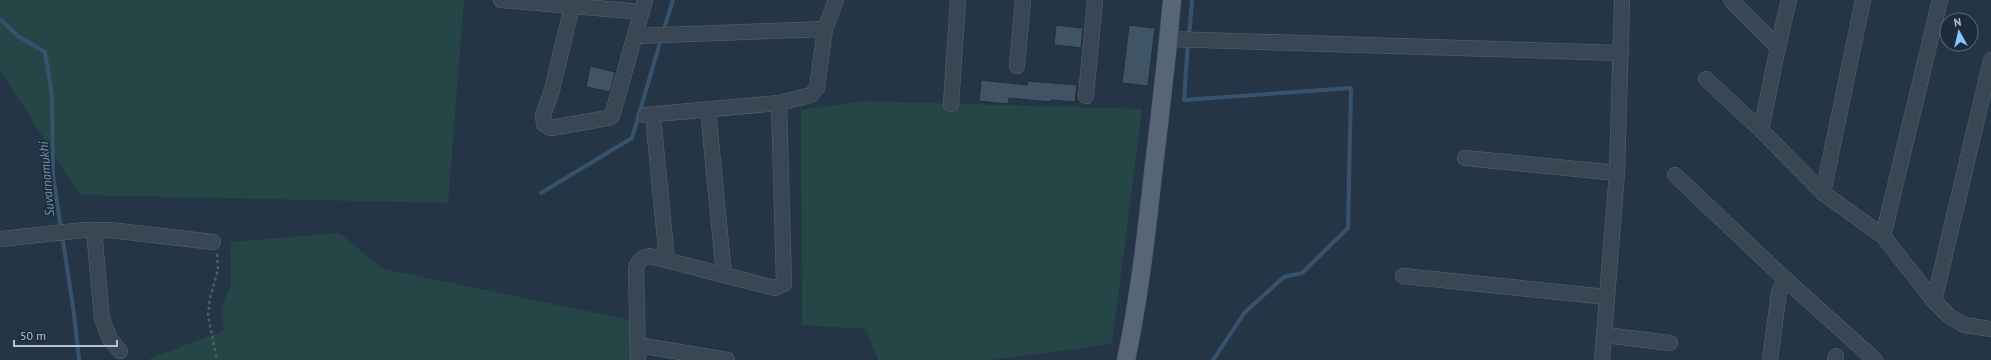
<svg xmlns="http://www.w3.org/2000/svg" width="1991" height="360" viewBox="0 0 1991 360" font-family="'PT Sans',sans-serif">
  <rect width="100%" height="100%" fill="#243545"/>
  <g fill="#264546">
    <polygon points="0,0 464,0 448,203 80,195 0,70"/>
    <polygon points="863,101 1142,109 1112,344 991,360 878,360 866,329 802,325 801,110"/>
    <polygon points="339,233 383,269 631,320 632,360 147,360 224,330 221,309 231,283 230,242"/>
  </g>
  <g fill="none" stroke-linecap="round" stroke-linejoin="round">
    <g stroke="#36536e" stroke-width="4">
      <polyline points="0,19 18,36 45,52 52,96 53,175 74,314 79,360"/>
      <polyline points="663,32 673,0"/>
      <polyline points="1189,36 1192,0"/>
      <polyline points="1188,43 1184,100 1351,88 1348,228 1302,273 1284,277 1245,312 1213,360"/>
      <polyline points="541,193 632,138 661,39"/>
    </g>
  </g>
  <g fill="#3f5464" stroke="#1f2e3c">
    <polygon points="1056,25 1083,28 1081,48 1054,45"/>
    <polygon points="1129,25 1155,28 1148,86 1122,83"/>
    <polygon points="590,66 615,72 610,92 586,87"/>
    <polygon points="981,80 1027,85 1028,81 1077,85 1075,102 1051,100 1050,102 1009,98 1008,104 979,101"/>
  </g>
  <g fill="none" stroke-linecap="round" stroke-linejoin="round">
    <defs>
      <g id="minor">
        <polyline points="501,0 642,12"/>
        <polyline points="1731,0 1778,47"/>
        <polyline points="572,6 552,90 543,115 544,124 551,128 608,118 612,116 645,0"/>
        <polyline points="636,36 825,29"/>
        <polyline points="1169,39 1621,53"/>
        <polyline points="1017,66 1023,0"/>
        <polyline points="1706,79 1761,130 1823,193 1883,236 1934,301 1949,316 1964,325 1991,329"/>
        <polyline points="1086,96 1095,0"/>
        <polyline points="951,104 958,0"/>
        <polyline points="708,110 724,275"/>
        <polyline points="645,115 779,103"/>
        <polyline points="654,127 667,260"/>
        <polyline points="1761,130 1778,47 1789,0"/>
        <polyline points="1465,158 1617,173 1622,0"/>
        <polyline points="1675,175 1785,279"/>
        <polyline points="1823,193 1863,0"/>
        <polyline points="94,230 102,319 110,339 120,351"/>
        <polyline points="1883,236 1940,0"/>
        <polyline points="0,239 84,230 110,230 213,242"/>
        <polyline points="1403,276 1607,297"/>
        <polyline points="1934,301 1991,60"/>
        <polyline points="1605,335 1670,343"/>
        <polyline points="638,345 727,360"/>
        <path d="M638 360 636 269C638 260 641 258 650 256L775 288 784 284 779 103 811 95 817 88 825 29 836 0"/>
        <polyline points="1602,360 1617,173"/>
        <polyline points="1770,360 1779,292 1785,279 1875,360"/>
        <polyline points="1835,360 1836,356"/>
      </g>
      <path id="major" d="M1126 360C1139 299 1146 237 1153 174 1160 116 1167 58 1172 0"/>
    </defs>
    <use href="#minor" stroke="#576572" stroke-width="16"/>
    <use href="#major" stroke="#42505e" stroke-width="19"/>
    <polyline stroke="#466364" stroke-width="2.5" stroke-dasharray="3 3" stroke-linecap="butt" points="217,254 218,270 210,298 208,315 217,360"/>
    <use href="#minor" stroke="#394754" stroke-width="15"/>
    <use href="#major" stroke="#576674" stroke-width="18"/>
  </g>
  <g text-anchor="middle" stroke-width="3.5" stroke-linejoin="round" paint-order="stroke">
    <g font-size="13" font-style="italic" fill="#7396b4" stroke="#1d2c3a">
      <text transform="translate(46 179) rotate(-95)" y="5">Suvarnamukhi</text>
    </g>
  </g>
  <g transform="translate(1959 32) rotate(352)"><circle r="19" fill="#1d2c3a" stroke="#5a6875"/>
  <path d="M0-3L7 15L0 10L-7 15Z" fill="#8ac3ff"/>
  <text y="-6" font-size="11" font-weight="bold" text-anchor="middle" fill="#b6c2ce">N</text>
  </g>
  <path d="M14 340v6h103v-6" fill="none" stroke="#b6c2ce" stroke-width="2"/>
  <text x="20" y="340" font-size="12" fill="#b6c2ce" stroke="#1d2c3a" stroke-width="3" paint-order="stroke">50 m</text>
</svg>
